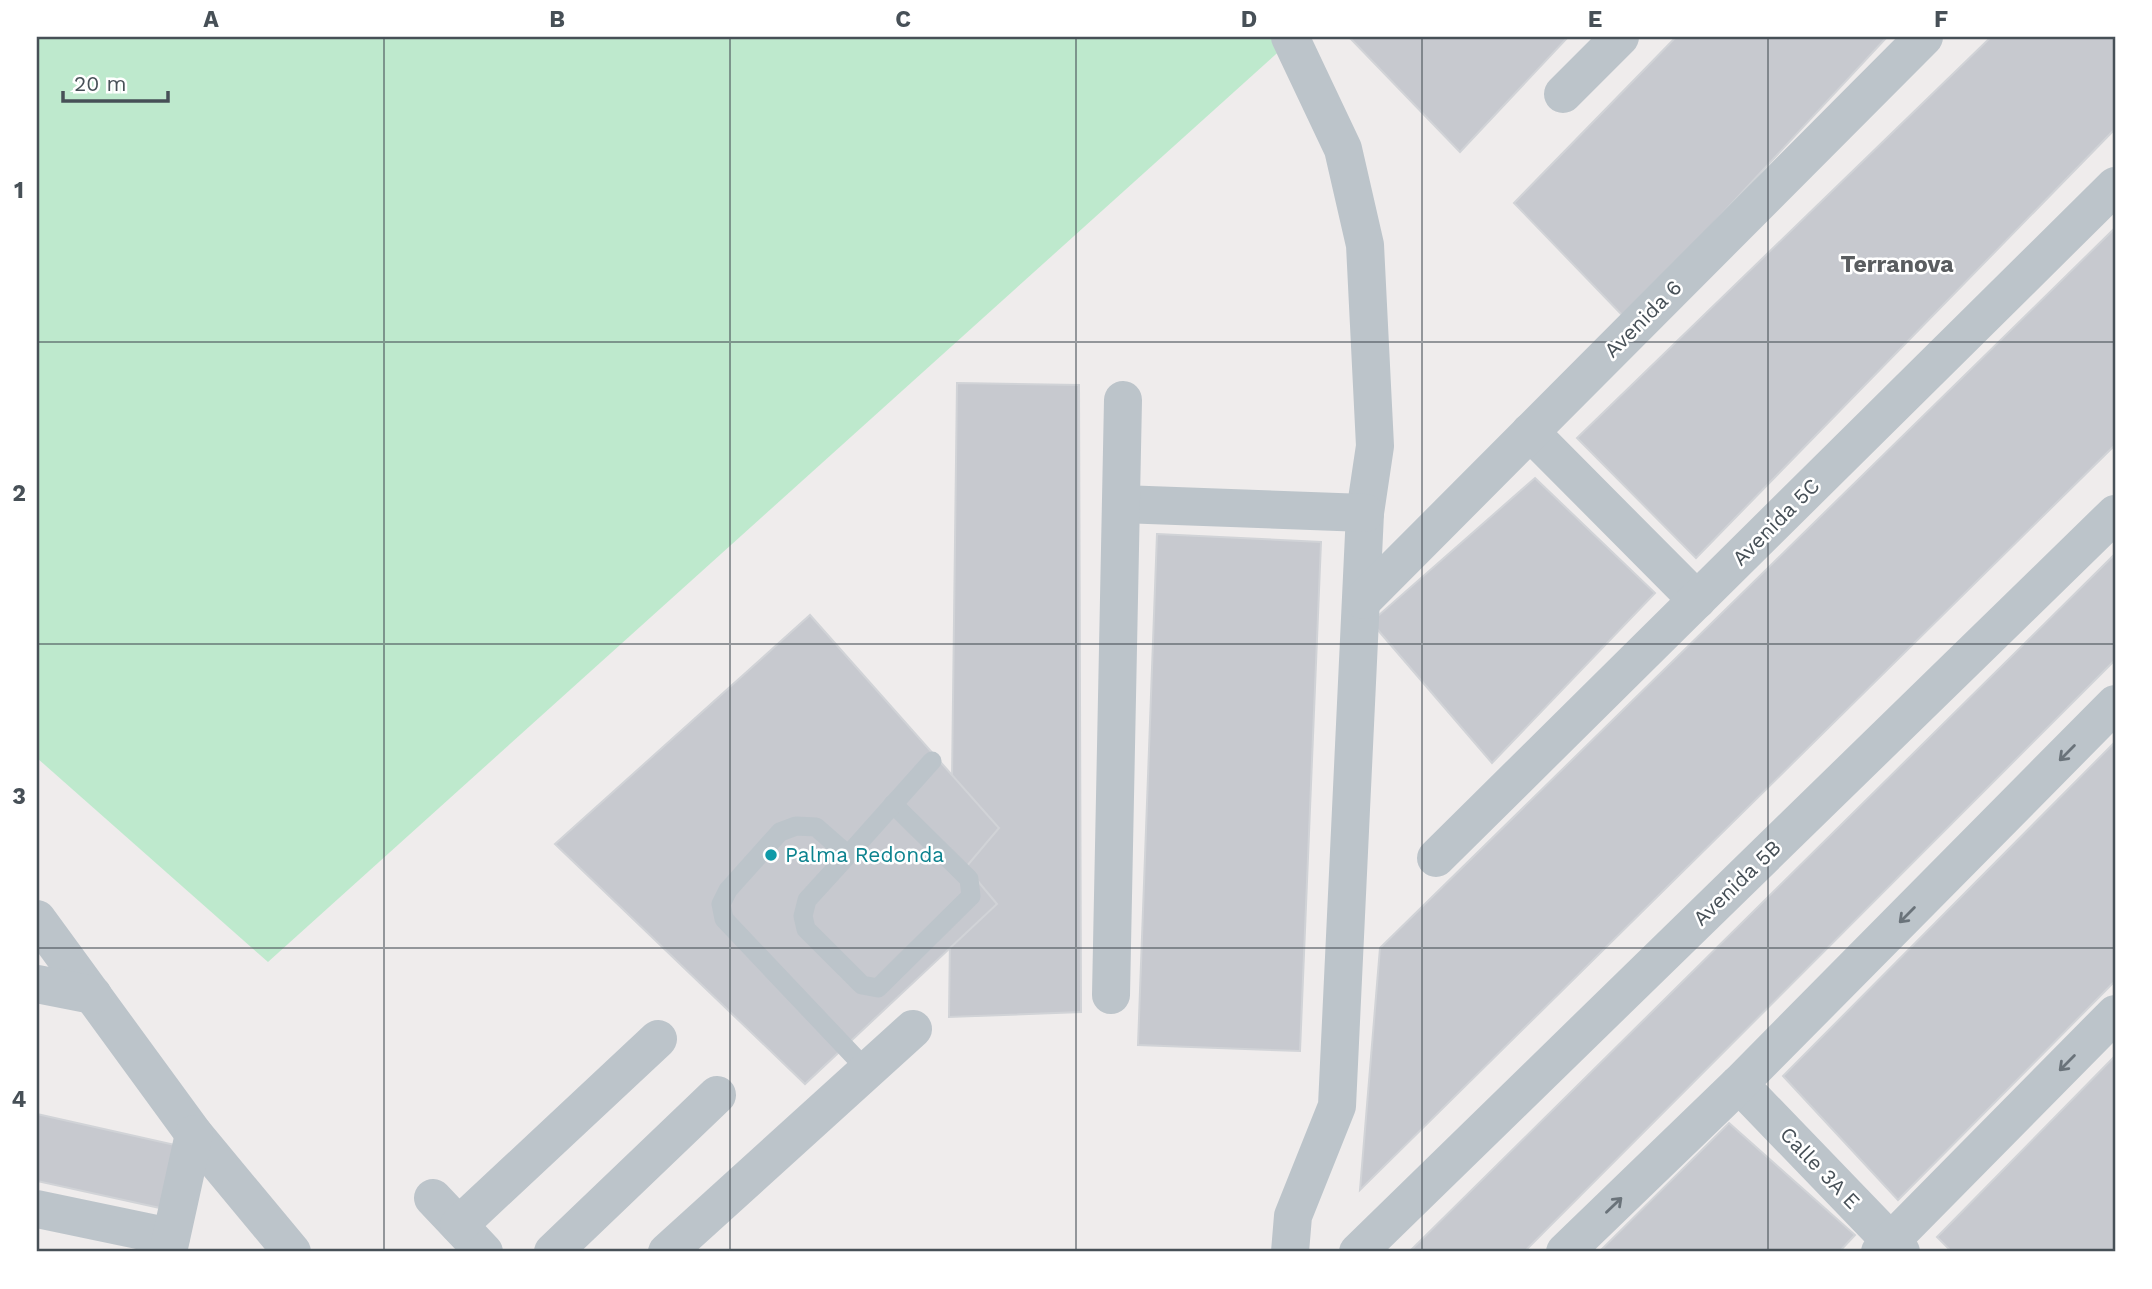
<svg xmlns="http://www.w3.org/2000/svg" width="2152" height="1289" viewBox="0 0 2152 1289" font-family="'Work Sans',sans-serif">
  <rect width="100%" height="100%" fill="#efecec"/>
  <polygon fill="#bee9cd" points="37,37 1295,37 268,962 37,758"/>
  <g fill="#c7c9cf" stroke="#d1d3d7" stroke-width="2">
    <polygon points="1349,37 1568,37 1460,152"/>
    <polygon points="1676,37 1887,37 1625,318 1514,203"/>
    <polygon points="1991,37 2115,37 2115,129 1696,558 1577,438"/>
    <polygon points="2115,228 2115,445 1360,1190 1380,948"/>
    <polygon points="957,383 1079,385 1081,1012 949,1017"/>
    <polygon points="1535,478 1655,593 1492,763 1371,622"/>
    <polygon points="1157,534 1321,542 1300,1051 1138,1045"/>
    <polygon points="2115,554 2115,660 1524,1252 1409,1252"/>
    <polygon points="810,615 999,828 966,867 997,904 805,1084 555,844"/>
    <polygon points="2115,742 2115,981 1898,1200 1783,1076"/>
    <polygon points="2115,1056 2115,1252 1952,1252 1937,1237"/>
    <polygon points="37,1114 175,1145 160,1208 37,1181"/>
    <polygon points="1729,1123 1855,1235 1839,1252 1599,1252"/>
  </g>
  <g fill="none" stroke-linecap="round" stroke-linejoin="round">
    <g stroke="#bcc4ca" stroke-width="19">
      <polyline points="848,855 807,900 803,916 806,929 862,985 878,988 971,896 969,879 893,804"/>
      <polyline points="867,1070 724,919 721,904 728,890 780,832 796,826 816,827 848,855 932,761"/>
    </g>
    <g stroke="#bcc4ca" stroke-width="38">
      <polyline points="1290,37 1343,149 1365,245 1375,446 1365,513 1337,1106 1293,1216 1290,1252"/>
      <polyline points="1563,94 1620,37"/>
      <polyline points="1530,432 1697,600"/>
      <polyline points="1121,504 1365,513"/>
      <polyline points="1363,600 1924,37"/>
      <polyline points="1436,858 2115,186"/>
      <polyline points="37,919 194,1134 292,1252"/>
      <polyline points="37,984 93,995"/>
      <polyline points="1111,995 1123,400"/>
      <polyline points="1739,1084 1901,1252"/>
      <polyline points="433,1198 484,1252"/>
      <polyline points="37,1209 171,1237"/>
      <polyline points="459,1225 658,1039"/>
      <polyline points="168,1252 194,1134"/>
      <polyline points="553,1252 717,1095"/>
      <polyline points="667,1252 913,1029"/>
      <polyline points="1358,1252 2115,514"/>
      <polyline points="1565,1252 1739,1084 2115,704"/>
      <polyline points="1880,1252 2115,1014"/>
    </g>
  </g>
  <defs><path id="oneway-shaft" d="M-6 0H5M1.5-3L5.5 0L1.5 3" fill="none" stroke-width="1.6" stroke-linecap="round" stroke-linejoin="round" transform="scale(1.75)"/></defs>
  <g stroke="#6a737a">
    <use href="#oneway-shaft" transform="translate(2067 753) rotate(135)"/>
    <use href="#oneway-shaft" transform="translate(1907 915) rotate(135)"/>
    <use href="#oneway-shaft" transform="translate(2067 1063) rotate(135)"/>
    <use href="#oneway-shaft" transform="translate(1614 1205) rotate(-44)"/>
  </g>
  <path fill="none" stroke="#475057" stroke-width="2" stroke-opacity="0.55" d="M384 37V1252M730 37V1252M1076 37V1252M1422 37V1252M1768 37V1252M37 342H2115M37 644H2115M37 948H2115"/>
  <circle fill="#0f9aa8" stroke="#fff" stroke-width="2.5" cx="771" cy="855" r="7"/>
  <g text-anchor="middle" stroke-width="5" stroke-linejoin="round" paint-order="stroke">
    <g font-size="21" fill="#475057" stroke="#fff">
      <text transform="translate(1643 319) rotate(-45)" y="7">Avenida 6</text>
      <text transform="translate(1776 522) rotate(-45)" y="7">Avenida 5C</text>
      <text transform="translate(1737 883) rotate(-44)" y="7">Avenida 5B</text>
      <text transform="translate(1820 1168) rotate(46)" y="7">Calle 3A E</text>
    </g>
    <g font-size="21" fill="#0d838f" stroke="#fff" text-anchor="start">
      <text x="785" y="862">Palma Redonda</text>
    </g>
    <g font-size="23" font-weight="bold" fill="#5a5d60" stroke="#fff">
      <text x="1897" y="272">Terranova</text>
    </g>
  </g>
  <rect width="2152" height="1289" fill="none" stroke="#ffffff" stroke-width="77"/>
  <path d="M63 91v10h105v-10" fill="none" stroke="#475057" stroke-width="3.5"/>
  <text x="74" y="91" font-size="21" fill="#475057" stroke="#ffffff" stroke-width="5" paint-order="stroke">20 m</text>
  <rect x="38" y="38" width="2076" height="1212" fill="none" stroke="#475057" stroke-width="2.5"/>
  <g font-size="23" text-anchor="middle" font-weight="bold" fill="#475057">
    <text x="211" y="27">A</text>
    <text x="557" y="27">B</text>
    <text x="903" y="27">C</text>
    <text x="1249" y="27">D</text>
    <text x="1595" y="27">E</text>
    <text x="1941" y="27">F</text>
    <text x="19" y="198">1</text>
    <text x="19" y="501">2</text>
    <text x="19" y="804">3</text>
    <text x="19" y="1107">4</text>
  </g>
</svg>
